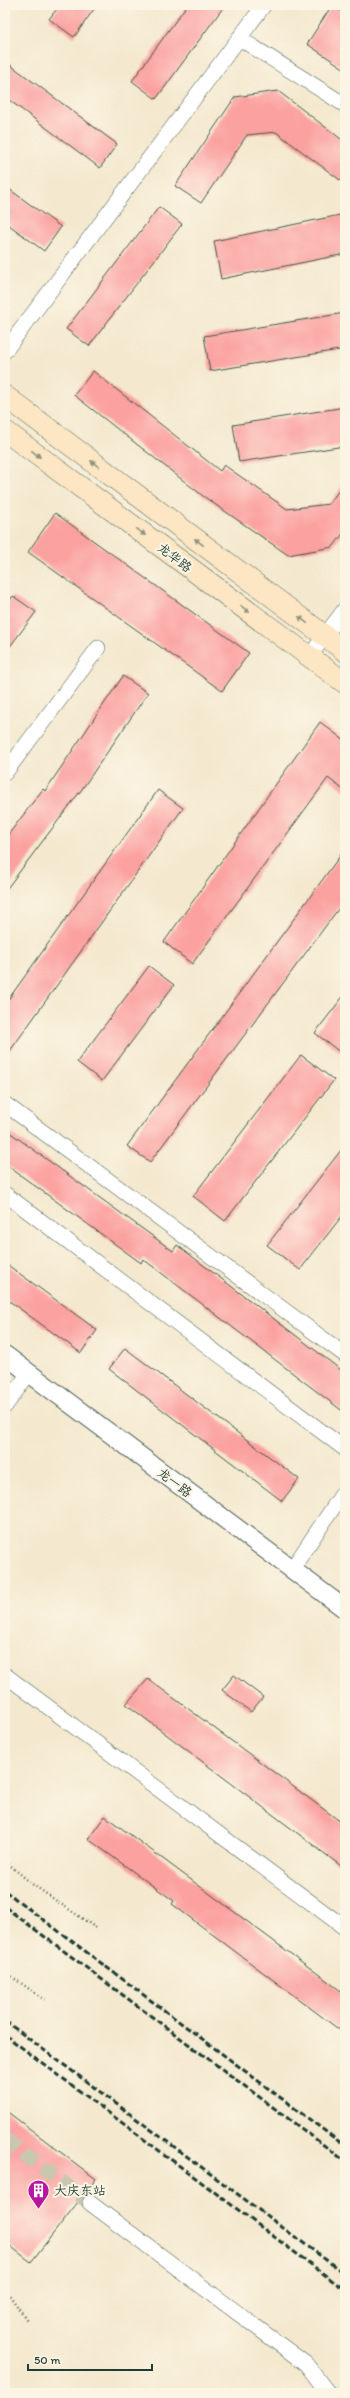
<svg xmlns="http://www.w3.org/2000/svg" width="350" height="2398" viewBox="0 0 350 2398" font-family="Itim,'LXGW WenKai TC',sans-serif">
  <rect width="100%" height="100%" fill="#fcf5e5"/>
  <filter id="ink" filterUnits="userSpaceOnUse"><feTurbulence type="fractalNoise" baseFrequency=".025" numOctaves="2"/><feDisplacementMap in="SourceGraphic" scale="8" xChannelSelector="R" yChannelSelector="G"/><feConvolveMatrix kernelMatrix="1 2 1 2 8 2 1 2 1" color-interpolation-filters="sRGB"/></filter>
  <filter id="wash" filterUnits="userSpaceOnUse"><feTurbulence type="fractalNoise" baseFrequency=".012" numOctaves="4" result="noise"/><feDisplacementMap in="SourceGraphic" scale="16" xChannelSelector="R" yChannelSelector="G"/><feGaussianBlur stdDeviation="0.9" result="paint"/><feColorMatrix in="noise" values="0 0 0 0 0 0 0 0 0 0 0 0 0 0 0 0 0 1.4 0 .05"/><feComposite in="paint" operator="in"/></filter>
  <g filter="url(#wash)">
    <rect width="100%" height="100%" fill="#f4e9cf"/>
    <g id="blocks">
      <g fill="#fba1a0">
        <polygon points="60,5 97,5 74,37 49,19"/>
        <polygon points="187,5 225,5 156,99 132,81"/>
        <polygon points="332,5 345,14 345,69 307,44"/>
        <polygon points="5,61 117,144 100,168 5,97"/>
        <polygon points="278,91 345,142 345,173 340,180 276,132 247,135 201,203 175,186 235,97"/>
        <polygon points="5,186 61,227 44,251 5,222"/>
        <polygon points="159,207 182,224 89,346 66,329"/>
        <polygon points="345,214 345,254 221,279 214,241"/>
        <polygon points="345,313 345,349 210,371 204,336"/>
        <polygon points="93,371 220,471 224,465 287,509 329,504 345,482 345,531 333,547 288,555 203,496 74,395"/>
        <polygon points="345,407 345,446 239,462 233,425"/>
        <polygon points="55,513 249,653 222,691 28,552"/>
        <polygon points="13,596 36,612 5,653 5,607"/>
        <polygon points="123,676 148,693 82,789 5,891 5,839 43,789 45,791"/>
        <polygon points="320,722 345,741 345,791 328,778 192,964 164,942"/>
        <polygon points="158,790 183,808 5,1058 5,1004"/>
        <polygon points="345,849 345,900 150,1162 127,1146"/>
        <polygon points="149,966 174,985 102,1081 77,1062"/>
        <polygon points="345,994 345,1056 315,1033"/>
        <polygon points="301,1055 334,1080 225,1221 193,1196"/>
        <polygon points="5,1129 173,1251 177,1245 345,1373 345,1413 143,1259 141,1263 5,1164"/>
        <polygon points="345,1145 345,1212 300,1270 267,1245"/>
        <polygon points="5,1263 97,1330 81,1353 5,1298"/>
        <polygon points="125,1348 299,1479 282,1501 109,1369"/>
        <polygon points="234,1675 263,1697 251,1712 222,1690"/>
        <polygon points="148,1679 345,1825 345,1869 126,1704"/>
        <polygon points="105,1816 345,1994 345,2034 172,1904 174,1901 88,1839"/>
        <polygon points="5,2110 96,2179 31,2262 5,2242"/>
      </g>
    </g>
  </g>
  <g filter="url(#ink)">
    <use href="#blocks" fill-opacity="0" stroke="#3f574b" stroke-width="1"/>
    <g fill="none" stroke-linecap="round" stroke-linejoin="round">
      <polyline stroke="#c9c7b0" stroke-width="15" stroke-dasharray="15 8" stroke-linecap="butt" points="5,2140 90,2203"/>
      <defs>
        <g id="minor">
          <polyline points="239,38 345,105"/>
          <polyline points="5,351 264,5"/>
          <polyline points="309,657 345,609"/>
          <polyline points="5,773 98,648"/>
          <polyline points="5,1104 345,1355"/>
          <polyline points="5,1194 345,1449"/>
          <polyline points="5,1406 29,1373"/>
          <polyline points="292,1569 345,1490"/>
          <polyline points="5,1675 345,1928"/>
          <polyline points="90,2203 306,2364 328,2393"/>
        </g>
        <polyline id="tertiary" points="5,1355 345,1609"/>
        <g id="secondary">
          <polyline points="5,396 345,651"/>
          <polyline points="5,431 345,683"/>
        </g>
      </defs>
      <use href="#minor" stroke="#3f574b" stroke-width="16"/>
      <use href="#tertiary" stroke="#3f574b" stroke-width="20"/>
      <use href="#secondary" stroke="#3f574b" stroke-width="22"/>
      <g stroke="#3f574b" stroke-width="2.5" stroke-dasharray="1 3" stroke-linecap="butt">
        <polyline points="5,1861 32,1884 96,1928"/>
        <polyline points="5,1972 45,2000"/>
        <polyline points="5,2289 27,2320"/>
      </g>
      <use href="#minor" stroke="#fff" stroke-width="15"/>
      <use href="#tertiary" stroke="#fff" stroke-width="18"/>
      <use href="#secondary" stroke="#fce6c4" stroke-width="21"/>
      <g stroke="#1f3d34" stroke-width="3" stroke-dasharray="6 3" stroke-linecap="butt">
        <polyline points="5,1891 345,2146"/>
        <polyline points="5,1907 345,2161"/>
        <polyline points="5,2021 345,2274"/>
        <polyline points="5,2035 345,2290"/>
      </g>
    </g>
    <defs><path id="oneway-solid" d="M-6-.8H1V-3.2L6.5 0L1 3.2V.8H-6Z"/></defs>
    <g fill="#8e927c">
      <use href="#oneway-solid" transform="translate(36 454) rotate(37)"/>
      <use href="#oneway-solid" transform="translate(95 464) rotate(-143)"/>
      <use href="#oneway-solid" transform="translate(141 532) rotate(37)"/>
      <use href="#oneway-solid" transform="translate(199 542) rotate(-143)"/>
      <use href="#oneway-solid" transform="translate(245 609) rotate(37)"/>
      <use href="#oneway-solid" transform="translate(303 620) rotate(-143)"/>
    </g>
  </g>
  <defs>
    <symbol id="building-pin" viewBox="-11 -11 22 30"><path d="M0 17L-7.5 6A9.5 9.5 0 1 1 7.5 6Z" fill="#b5179e" stroke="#fcf5e5"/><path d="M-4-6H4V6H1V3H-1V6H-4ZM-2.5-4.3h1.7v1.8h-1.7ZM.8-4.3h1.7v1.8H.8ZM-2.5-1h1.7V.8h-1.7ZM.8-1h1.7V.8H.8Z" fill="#fff"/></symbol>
  </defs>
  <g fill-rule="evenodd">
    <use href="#building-pin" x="26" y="2178" width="25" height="34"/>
  </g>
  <g text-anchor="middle" stroke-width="4" stroke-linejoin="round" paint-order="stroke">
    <g font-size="13" fill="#1f3d34" stroke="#fcf5e5">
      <text transform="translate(175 557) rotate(37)" y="5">龙华路</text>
      <text transform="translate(175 1482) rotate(37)" y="5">龙一路</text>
    </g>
    <g font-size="13" fill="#1f3d34" stroke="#fcf5e5" text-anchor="start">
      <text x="54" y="2195">大庆东站</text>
    </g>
  </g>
  <rect width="350" height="2398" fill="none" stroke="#fcf5e5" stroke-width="20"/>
  <path d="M28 2364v6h124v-6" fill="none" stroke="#1f3d34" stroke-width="2"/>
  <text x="34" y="2364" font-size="12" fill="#1f3d34" stroke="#fcf5e5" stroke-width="3" paint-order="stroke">50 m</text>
</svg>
